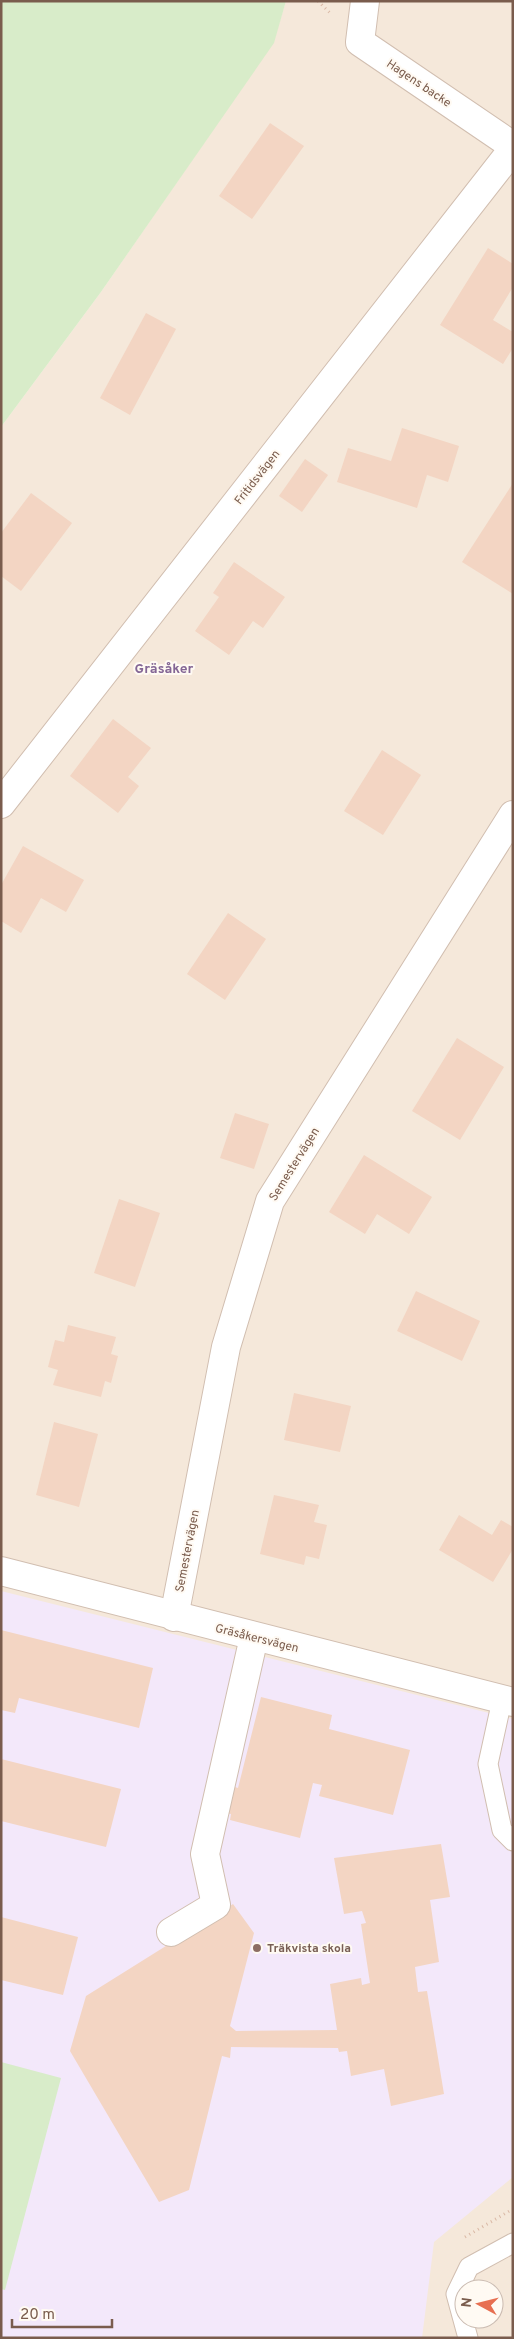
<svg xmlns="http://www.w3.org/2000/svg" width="514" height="2339" viewBox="0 0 514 2339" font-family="Overpass,sans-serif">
  <rect width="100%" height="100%" fill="#fdf6ec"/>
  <path fill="#f5e8da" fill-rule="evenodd" d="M286 1H513V2338H1V427L101 292 273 43ZM464 2289H494V2319H464Z"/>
  <polygon fill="#f3e8fa" points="1,1591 513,1719 513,2177 434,2242 422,2338 1,2338"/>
  <g fill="#d8ecc9">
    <polygon points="1,1 286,1 274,43 101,292 1,427"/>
    <polygon points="1,2062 61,2078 5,2290 1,2289"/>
  </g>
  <g fill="#f3d5c3">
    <polygon points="270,123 304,146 252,219 219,196"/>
    <polygon points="488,248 513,264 513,287 493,320 513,332 513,348 503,364 440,325"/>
    <polygon points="146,313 176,329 130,415 100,398"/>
    <polygon points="402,428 459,446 448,482 427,475 417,508 337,482 348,448 391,461"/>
    <polygon points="305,459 328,475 302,512 279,496"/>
    <polygon points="513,483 513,594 462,562"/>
    <polygon points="31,493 72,523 21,591 1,576 1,533"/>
    <polygon points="234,562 285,597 263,628 253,621 229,655 195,631 219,597 213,593"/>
    <polygon points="113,719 151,748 128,777 139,786 118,813 70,776"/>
    <polygon points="382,750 421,775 383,835 344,811"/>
    <polygon points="23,846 84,880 66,912 41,898 21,933 1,921 1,885"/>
    <polygon points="228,913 266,939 225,1000 187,974"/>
    <polygon points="457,1038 504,1067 460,1140 412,1111"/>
    <polygon points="235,1113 269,1124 254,1169 220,1158"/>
    <polygon points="364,1155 432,1197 409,1234 377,1214 365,1234 329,1212"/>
    <polygon points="119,1199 160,1213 135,1287 94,1273"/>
    <polygon points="416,1291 480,1321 462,1361 397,1331"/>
    <polygon points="68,1325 116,1337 111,1354 118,1356 111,1383 105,1381 101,1397 53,1385 58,1370 48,1367 55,1340 64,1342"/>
    <polygon points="294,1393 351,1406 340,1452 284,1440"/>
    <polygon points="54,1422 98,1434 79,1507 36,1495"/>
    <polygon points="274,1495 319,1505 314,1522 327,1525 319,1559 306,1556 304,1565 260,1554"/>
    <polygon points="459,1515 492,1535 501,1520 513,1527 513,1549 493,1582 439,1550"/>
    <polygon points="1,1630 153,1668 139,1728 19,1698 15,1713 1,1710"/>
    <polygon points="261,1697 332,1715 329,1729 410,1750 393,1815 319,1796 322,1785 313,1783 300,1838 230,1820 231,1814 225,1813 232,1786 238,1788"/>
    <polygon points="1,1759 121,1789 106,1847 1,1821"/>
    <polygon points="441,1844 450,1897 430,1900 439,1962 415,1967 418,1992 427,1991 444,2094 391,2106 384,2069 351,2076 347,2051 339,2052 338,2048 231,2047 230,2058 222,2056 189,2190 159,2202 70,2051 86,1996 233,1904 254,1933 230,2026 236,2031 337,2030 330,1984 361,1978 362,1985 370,1983 361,1924 366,1923 362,1911 344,1914 334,1858"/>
    <polygon points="1,1917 78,1937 63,1995 1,1980"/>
  </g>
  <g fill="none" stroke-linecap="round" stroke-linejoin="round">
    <defs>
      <g id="service">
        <polyline points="502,1700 488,1764 502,1830 513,1841"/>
        <polyline points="468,2338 456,2294 469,2267 513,2243"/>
      </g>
      <g id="minor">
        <polyline points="365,1 360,42 513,146"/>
        <polyline points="1,804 513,149"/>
        <polyline points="1,1571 513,1702"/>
        <polyline points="174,1617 226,1347 270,1201 513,815"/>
        <polyline points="171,1932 216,1905 205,1854 254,1637"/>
      </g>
    </defs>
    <use href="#service" stroke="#d1beb0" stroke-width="21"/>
    <use href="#minor" stroke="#d1beb0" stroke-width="30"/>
    <g stroke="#d9b8a5" stroke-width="3" stroke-dasharray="1 4" stroke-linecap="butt">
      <polyline points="318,1 332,15"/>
      <polyline points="465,2237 513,2209"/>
    </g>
    <use href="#service" stroke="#fff" stroke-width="19"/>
    <use href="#minor" stroke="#fff" stroke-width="28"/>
  </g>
  <circle fill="#8d6e63" stroke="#fffaf3" stroke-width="2" cx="257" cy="1948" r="5"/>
  <g text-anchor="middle" stroke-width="4" stroke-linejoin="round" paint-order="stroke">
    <g font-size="12" fill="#7a5c4d" stroke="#fffaf3">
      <text transform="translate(419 83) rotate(34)" y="4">Hagens backe</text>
      <text transform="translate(257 477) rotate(-52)" y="4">Fritidsvägen</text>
      <text transform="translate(294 1164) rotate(-58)" y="4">Semestervägen</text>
      <text transform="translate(187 1551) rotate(-79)" y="4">Semestervägen</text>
      <text transform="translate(257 1638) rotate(14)" y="4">Gräsåkersvägen</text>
    </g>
    <g font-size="12" font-weight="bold" fill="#785e54" stroke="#fffaf3" text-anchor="start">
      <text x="267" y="1952">Träkvista skola</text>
    </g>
    <g font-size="14" font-weight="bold" fill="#846695" stroke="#fffaf3">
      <text x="164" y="673">Gräsåker</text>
    </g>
  </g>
  <rect width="514" height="2339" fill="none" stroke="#7a5c4d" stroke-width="5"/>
  <g transform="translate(479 2304) rotate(277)"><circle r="24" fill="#fffaf3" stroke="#cabbb1"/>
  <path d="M0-4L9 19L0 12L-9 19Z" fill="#e76f51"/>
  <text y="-8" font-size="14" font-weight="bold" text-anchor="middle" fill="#7a5c4d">N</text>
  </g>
  <path d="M12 2319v8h100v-8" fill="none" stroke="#7a5c4d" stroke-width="2.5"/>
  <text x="20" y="2319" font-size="15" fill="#7a5c4d" stroke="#fffaf3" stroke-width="4" paint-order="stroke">20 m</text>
</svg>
